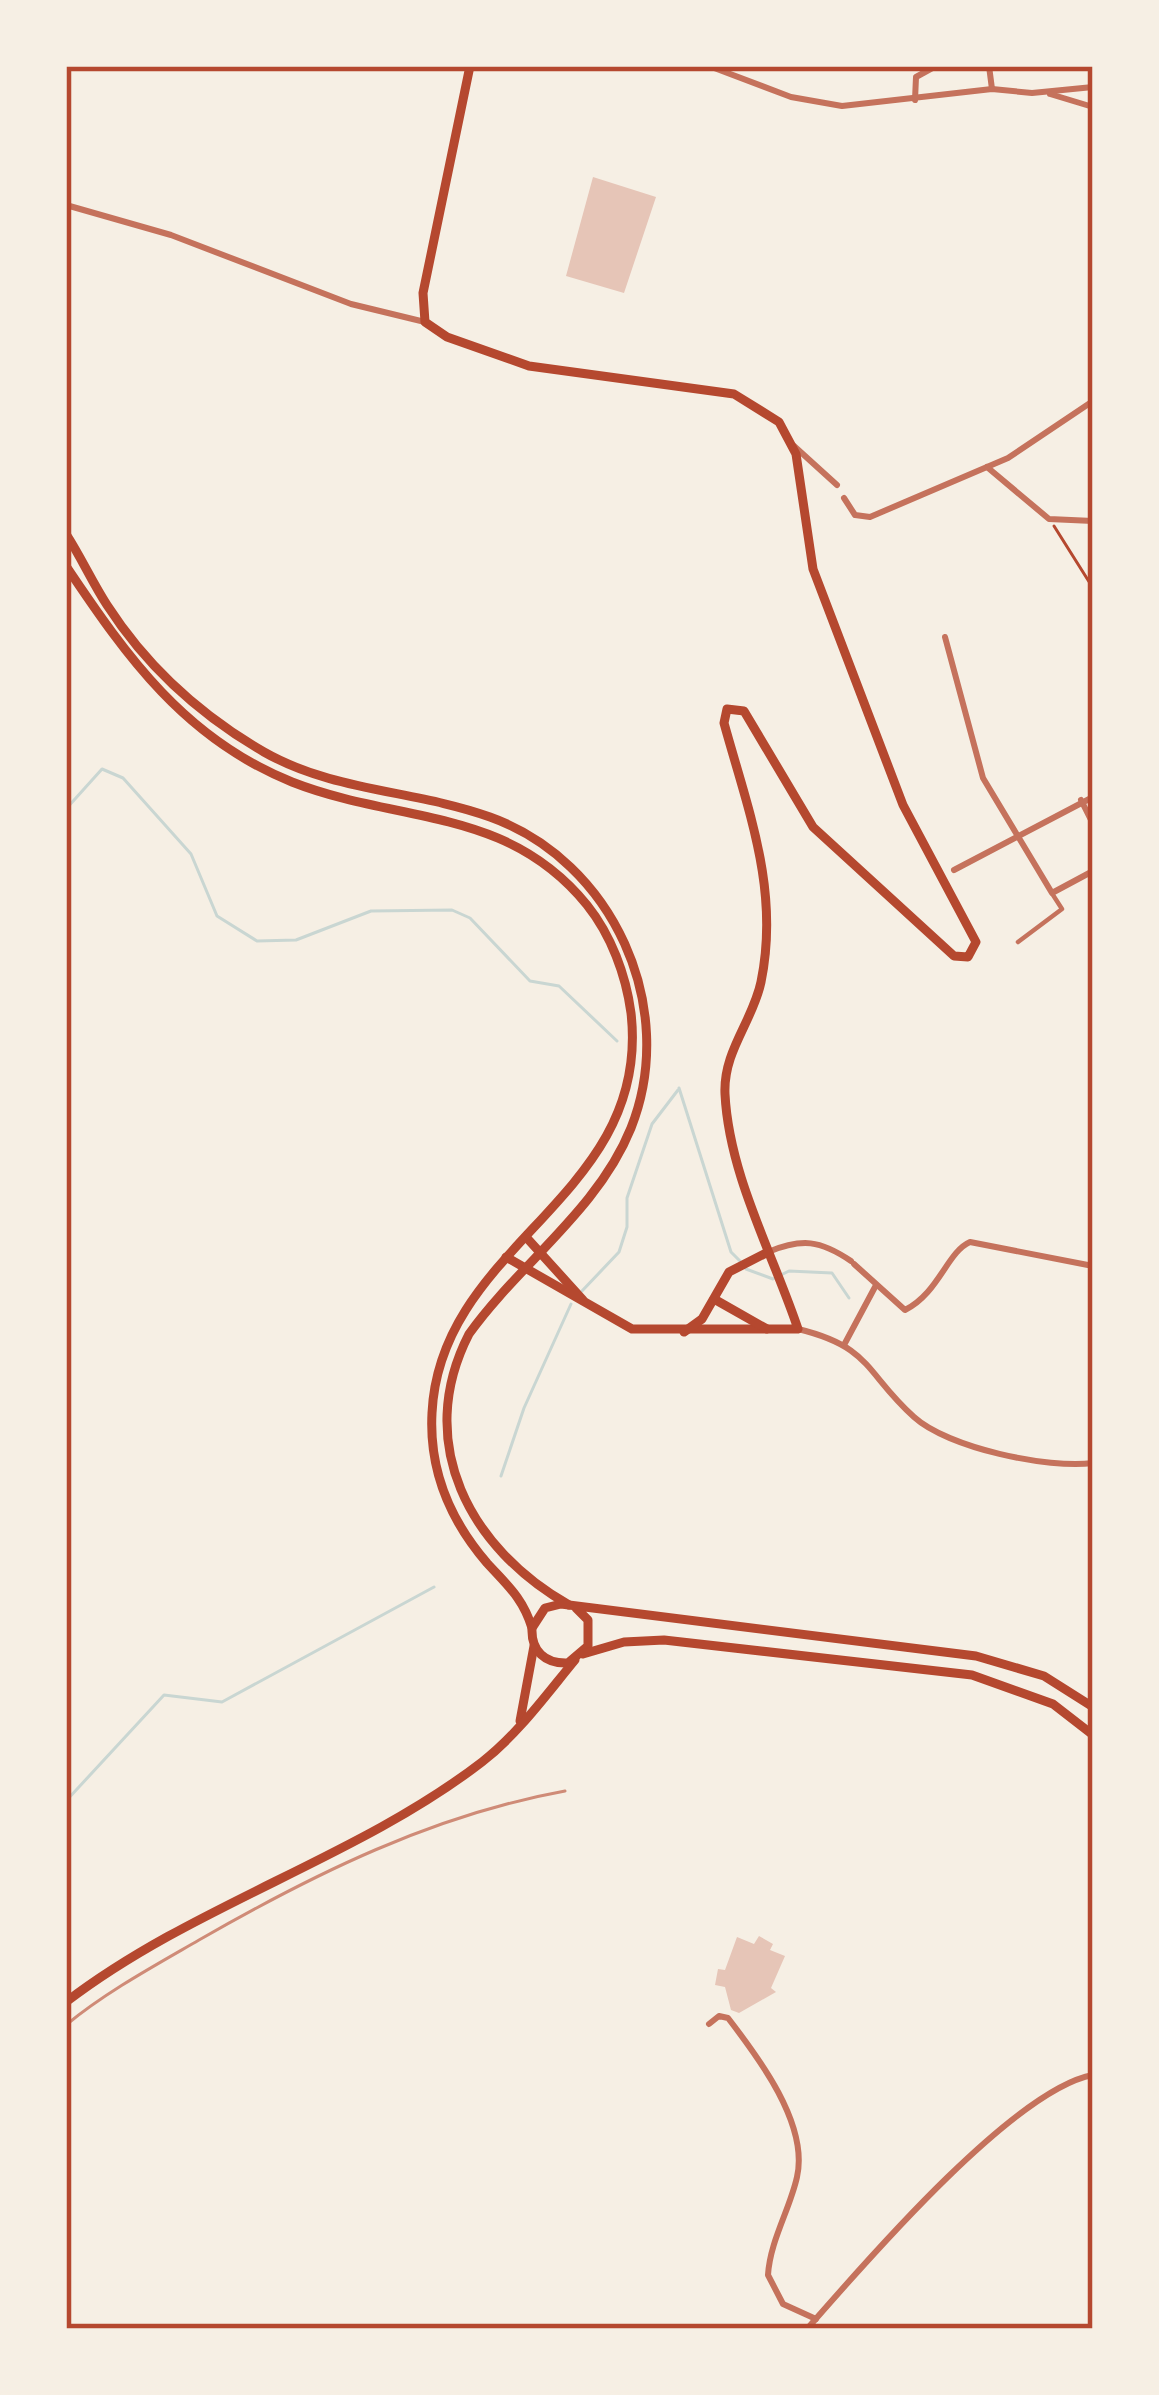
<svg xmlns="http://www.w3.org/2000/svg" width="1159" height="2395" viewBox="0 0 1159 2395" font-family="'Archivo Narrow',sans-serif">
  <rect width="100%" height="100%" fill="#f6efe4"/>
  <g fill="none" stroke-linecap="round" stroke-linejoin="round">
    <g stroke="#c9d6d2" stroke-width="3">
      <polyline points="66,809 102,769 123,778 191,854 217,916 257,941 296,940 371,911 452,910 470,918 530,981 559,986 617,1041"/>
      <polyline points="679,1088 731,1252 740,1261"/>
      <polyline points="746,1269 773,1279 789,1271 832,1273 849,1298"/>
      <polyline points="582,1291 619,1252 627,1227 627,1198 652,1124 678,1090"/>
      <polyline points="501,1476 524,1408 571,1304"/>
      <polyline points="66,1801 164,1695 222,1702 434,1587"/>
    </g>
  </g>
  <g fill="#e6c5b7">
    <polygon points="593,177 656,197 624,293 566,276"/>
    <polygon points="759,1936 773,1944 770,1950 785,1956 771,1988 776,1992 739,2013 731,2010 725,1987 715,1985 718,1969 725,1970 737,1937 754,1944"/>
  </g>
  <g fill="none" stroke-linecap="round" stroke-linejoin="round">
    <polyline stroke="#b5482f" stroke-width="3" points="1054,526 1093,588"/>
    <polyline stroke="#c5725c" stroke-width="4.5" points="1018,942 1062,909 1053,895"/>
    <g stroke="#c5725c" stroke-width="6">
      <polyline points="709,66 791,97 842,106 992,89 1032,93 1093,87"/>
      <polyline points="989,66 992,89"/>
      <polyline points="1050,94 1093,107"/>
      <polyline points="915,100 916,77 936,66"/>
      <polyline points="66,205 171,235 351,304 425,322"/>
      <polyline points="794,446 837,485"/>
      <polyline points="987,467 1049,519 1093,521"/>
      <polyline points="844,498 855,515 870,517 1008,458 1093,401"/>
      <polyline points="945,637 983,778 1052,893 1093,871"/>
      <polyline points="1081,800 1093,824"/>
      <polyline points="954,870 1093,797"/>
      <path d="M768 1252C802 1238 820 1240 851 1261"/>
      <path d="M854 1264 905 1310C939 1293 947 1252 970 1242L1093 1266"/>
      <path d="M798 1329C872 1347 865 1373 914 1417 948 1448 1048 1469 1093 1463"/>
      <polyline points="844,1345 875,1287"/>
      <path d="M709 2024 719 2016 728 2018C758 2057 809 2124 797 2177 790 2209 770 2241 768 2275L783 2304 816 2319"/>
      <path d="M807 2329C863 2265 1014 2089 1093 2075"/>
    </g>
    <g stroke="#b5482f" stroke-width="9">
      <path d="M470 66 423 293 425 322 447 337 529 366 734 394 779 422 796 454 813 569 903 805 976 942 968 957 954 956 813 827 744 711 727 709 724 723C748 810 780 890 761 982 753 1021 723 1051 725 1094 729 1175 773 1254 798 1329H632L506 1257"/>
      <polyline points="526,1237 583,1300"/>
      <polyline points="714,1299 767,1329"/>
      <polyline points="684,1332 702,1319 729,1272 768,1252"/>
      <polyline points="520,1721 534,1646"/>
      <path d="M66 2002C194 1904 356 1859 482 1762 518 1734 546 1695 575 1660"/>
    </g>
    <g stroke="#b5482f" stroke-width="9">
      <path d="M66 534C81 557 92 582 107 605 147 667 200 715 264 752 334 792 415 790 490 817 613 861 679 1007 631 1128 598 1210 519 1264 469 1334 413 1443 470 1549 569 1605"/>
      <path d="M66 566C127 657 185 739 292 782 399 824 507 806 587 905 611 935 626 975 631 1013 652 1198 440 1242 432 1413 429 1469 450 1520 487 1563 507 1585 523 1598 532 1628"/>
      <path d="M576 1608 588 1620V1646L568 1663C545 1664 531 1651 532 1628L545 1608 561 1604 976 1656 1044 1676 1093 1707"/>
      <polyline points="583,1654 624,1642 664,1640 972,1675 1053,1704 1093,1735"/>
    </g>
    <path stroke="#cf8b77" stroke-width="3" d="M66 2025C106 1992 154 1966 199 1940 314 1874 433 1815 565 1791"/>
  </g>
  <rect width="1159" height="2395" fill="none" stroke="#f6efe4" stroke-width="138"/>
  <rect x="69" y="69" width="1021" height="2257" fill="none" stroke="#b5482f" stroke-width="4.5"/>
</svg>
